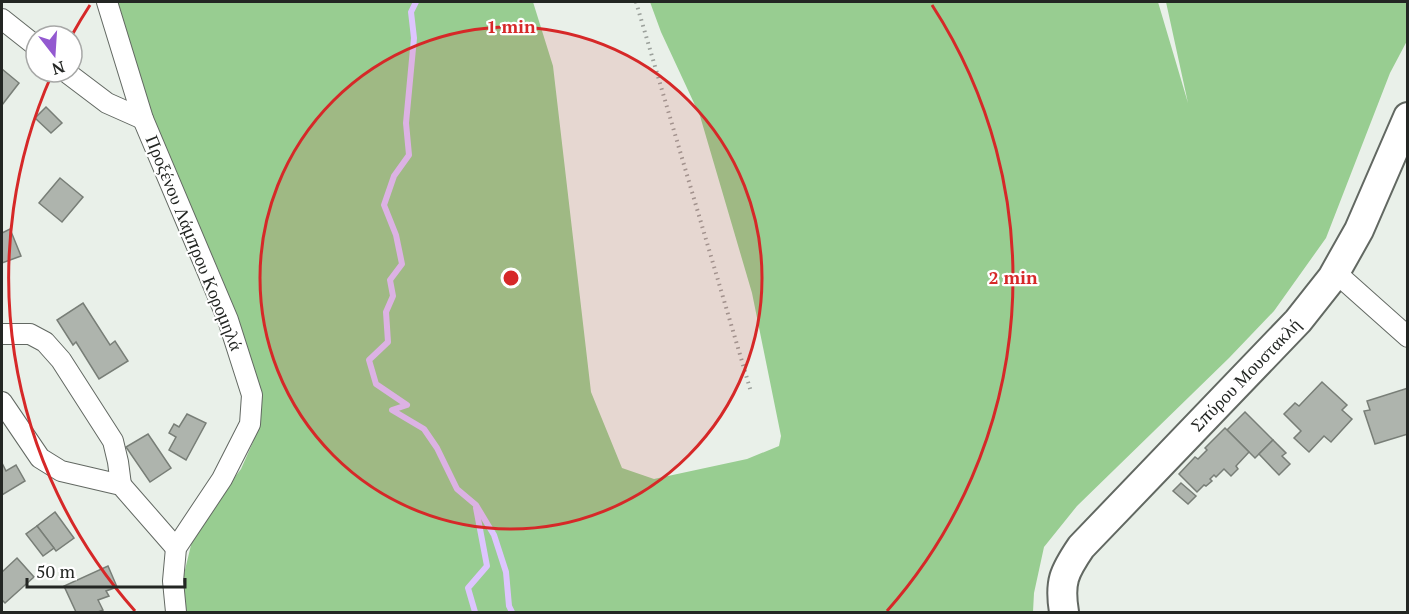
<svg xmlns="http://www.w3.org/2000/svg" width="1409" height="614" viewBox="0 0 1409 614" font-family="'PT Serif',serif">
  <rect width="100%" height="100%" fill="#e9f0e9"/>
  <polygon fill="#98cd91" points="118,2 533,2 553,66 591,392 622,468 654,479 747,459 779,446 781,436 752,293 700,116 661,32 650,2 1158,2 1188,103 1166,2 1407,2 1408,39 1390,73 1326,238 1274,311 1229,358 1077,506 1044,547 1034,593 1033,612 181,612 184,574 192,541 218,499 241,469 253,442 259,412 238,323 221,276 160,137 140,78"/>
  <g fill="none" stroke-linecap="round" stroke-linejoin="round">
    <g stroke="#ddc5fe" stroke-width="6">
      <polyline points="416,2 411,12 414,38 406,123 409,155 394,176 384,205 396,235 402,264 390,280 393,296 386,312 388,342 369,360 376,384 407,405 392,410 424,429 437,448 457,489 476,505 494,535 506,572 509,606 512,612"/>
      <polyline points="475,612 468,588 487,566 476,508"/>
    </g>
  </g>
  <g fill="#aeb4ad" stroke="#787e77" stroke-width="1.5">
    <polygon points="2,69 19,83 2,105"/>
    <polygon points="46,107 62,123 51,133 35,118"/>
    <polygon points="60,178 83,197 62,222 39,203"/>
    <polygon points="10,229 21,256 2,263 2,233"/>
    <polygon points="83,303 110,345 115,341 128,361 99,379 76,342 73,345 57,320"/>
    <polygon points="1322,382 1347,405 1342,410 1352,419 1331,442 1324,436 1309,452 1294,438 1301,431 1284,414 1295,403 1299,406"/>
    <polygon points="1408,388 1408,434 1375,444 1364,411 1370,410 1367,401"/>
    <polygon points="1245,412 1273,440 1255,458 1227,430"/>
    <polygon points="187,414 206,423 186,460 169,450 176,437 169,433 174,424 179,427"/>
    <polygon points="1225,428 1249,452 1236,466 1238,469 1231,476 1224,469 1216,477 1214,475 1210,479 1212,481 1206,486 1204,485 1197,492 1179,474 1195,457 1198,459 1207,450 1205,448"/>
    <polygon points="148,434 171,468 150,482 126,447"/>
    <polygon points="1273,440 1286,453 1282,456 1290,464 1279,475 1259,454"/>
    <polygon points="2,463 6,471 16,465 25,481 2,495"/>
    <polygon points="1181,483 1196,496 1188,504 1173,491"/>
    <polygon points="55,512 74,538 56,551 37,526"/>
    <polygon points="37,526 54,548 43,556 26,534"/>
    <polygon points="17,558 34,577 5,603 2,600 2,572"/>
    <polygon points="108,566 117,587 106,591 109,596 98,600 103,610 98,612 76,612 64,586"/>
  </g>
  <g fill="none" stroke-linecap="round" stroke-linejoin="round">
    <defs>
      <g id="street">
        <polyline points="107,2 143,119 228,320 252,395 250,424 222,479 176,548 173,581 176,612"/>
        <polyline points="2,19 36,46"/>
        <polyline points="66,72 107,103 143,119"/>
        <polyline points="1335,272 1408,337"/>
        <polyline points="2,334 30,334 45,342 61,360 113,441 118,462 121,485"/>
        <polyline points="2,402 40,458 61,471 121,485 176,548"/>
      </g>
      <path id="secondary" d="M1064 612C1059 582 1064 572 1081 547L1298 321 1332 278 1359 230 1408 117"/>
    </defs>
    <use href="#street" stroke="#626862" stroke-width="22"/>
    <use href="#secondary" stroke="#626862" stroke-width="32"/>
    <polyline stroke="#9ba09b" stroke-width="4" stroke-dasharray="1.5 4.5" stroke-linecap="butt" points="636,2 751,392"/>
    <use href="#street" stroke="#fff" stroke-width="20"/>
    <use href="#secondary" stroke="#fff" stroke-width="28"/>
  </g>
  <circle cx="511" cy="278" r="251" fill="#d62828" fill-opacity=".12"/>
  <g fill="none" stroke="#d62828" stroke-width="3">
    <circle cx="511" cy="278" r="251"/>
    <path d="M135 611A502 502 0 0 1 52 74M72 35A502 502 0 0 1 90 5M932 5A502 502 0 0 1 887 611"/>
  </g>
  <g text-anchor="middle" stroke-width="4.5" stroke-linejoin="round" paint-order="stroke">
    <g font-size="18" fill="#232623" stroke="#fff">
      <text transform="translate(194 243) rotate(68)" y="6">Προξένου Λάμπρου Κορομηλά</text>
      <text transform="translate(1246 375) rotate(-46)" y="6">Σπύρου Μουστακλή</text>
    </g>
  </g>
  <circle cx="511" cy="278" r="9" fill="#d62828" stroke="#fff" stroke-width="3"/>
  <g font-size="18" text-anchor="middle" font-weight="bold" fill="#d62828" stroke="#fff" stroke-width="4.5" stroke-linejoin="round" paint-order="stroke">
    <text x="511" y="33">1 min</text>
    <text x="1013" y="284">2 min</text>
  </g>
  <rect width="1409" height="614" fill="none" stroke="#232623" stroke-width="6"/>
  <g transform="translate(54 54) rotate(163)"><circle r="28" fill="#ffffff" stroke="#a7a8a7" stroke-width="1.5"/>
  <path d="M0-4.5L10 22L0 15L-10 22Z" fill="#9359d0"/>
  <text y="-9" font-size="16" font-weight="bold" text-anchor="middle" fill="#232623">N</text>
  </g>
  <path d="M27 578v9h158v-9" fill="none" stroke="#232623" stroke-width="3"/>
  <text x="36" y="578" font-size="18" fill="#232623" stroke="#ffffff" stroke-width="4.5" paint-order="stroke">50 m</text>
</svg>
